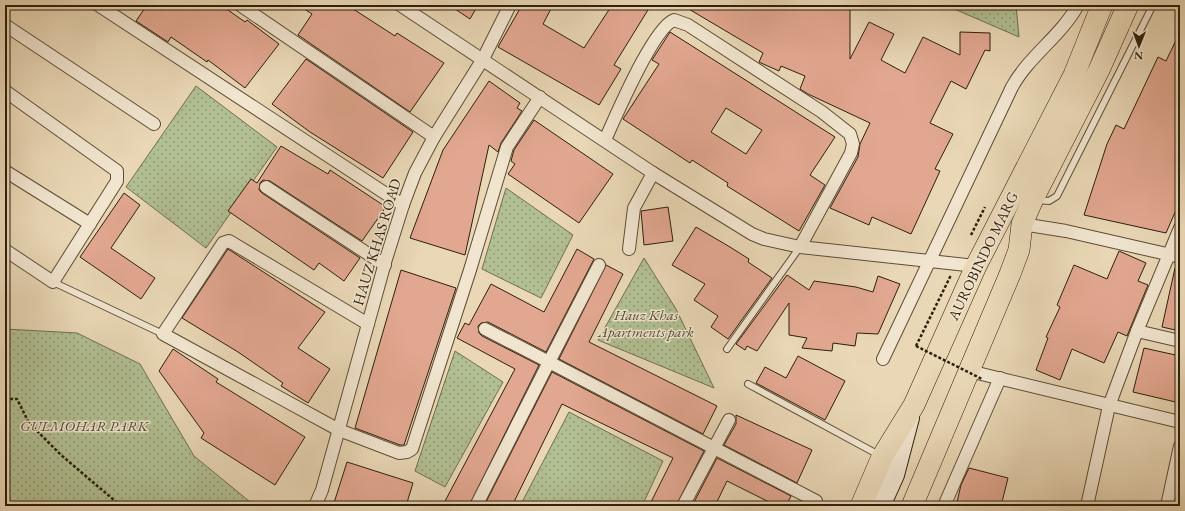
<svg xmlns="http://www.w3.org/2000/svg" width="1185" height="511" viewBox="0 0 1185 511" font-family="'EB Garamond',serif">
  <defs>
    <pattern id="park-dots" width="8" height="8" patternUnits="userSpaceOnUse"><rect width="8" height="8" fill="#b1bf92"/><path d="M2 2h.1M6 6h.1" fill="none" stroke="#909b76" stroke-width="1.8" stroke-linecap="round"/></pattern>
  </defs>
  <rect width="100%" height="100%" fill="#e9d7b5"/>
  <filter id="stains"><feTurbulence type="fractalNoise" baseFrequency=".005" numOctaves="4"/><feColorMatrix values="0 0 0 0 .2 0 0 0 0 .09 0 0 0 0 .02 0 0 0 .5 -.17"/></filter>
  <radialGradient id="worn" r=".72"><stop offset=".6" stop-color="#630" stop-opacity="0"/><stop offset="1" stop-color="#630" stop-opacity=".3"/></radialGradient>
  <g fill="url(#park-dots)" stroke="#706f50">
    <polygon points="945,5 1016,5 1019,37"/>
    <polygon points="196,86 277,147 206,248 126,187"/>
    <polygon points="506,188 573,235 541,298 482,269"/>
    <polygon points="644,258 676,309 714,388 598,340"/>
    <polygon points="5,329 77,333 140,364 194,456 255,506 5,506"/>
    <polygon points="455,351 503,382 445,487 415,471"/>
    <polygon points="569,412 663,461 642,506 520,506"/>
  </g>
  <g fill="#e2a790" stroke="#2e1f0d" fill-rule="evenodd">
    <polygon points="147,5 221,5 245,22 247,20 279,44 245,88 208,60 207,62 171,37 168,42 136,21"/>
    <polygon points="298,5 347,5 395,36 397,33 444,63 410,112 298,35 312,14"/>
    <polygon points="449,5 478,5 470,19"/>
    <polygon points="522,5 553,5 543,24 584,48 612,5 651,5 614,65 621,69 599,105 498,47"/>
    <polygon points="682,5 850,5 850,59 869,22 894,34 881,60 905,73 923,37 960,55 960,32 990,33 990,51 985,50 966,89 951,81 930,123 953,134 935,169 940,171 911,234 872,217 869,225 830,208 858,157 860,144 870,123 808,94 800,89 805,76 781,66 779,71 761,63 759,62 763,53"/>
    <path d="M670 32 835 137 810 175 825 185 799 231 727 186 728 183 692 160 690 163 623 119 659 64 652 60ZM726 108 762 130 746 154 711 132Z"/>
    <polygon points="1180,32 1180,201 1166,233 1084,215 1107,144 1116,125 1124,129 1158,57 1166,61"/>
    <polygon points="306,59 413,132 383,178 310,132 272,104"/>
    <polygon points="489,81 520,103 517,108 522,111 501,143 498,152 489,145 465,255 410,238 443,150"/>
    <polygon points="534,120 613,174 579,223 508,174 515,164 511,161 514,150"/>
    <polygon points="281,146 328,174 330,170 386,207 362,241 270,181 263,180 260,183 259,190 262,193 360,258 344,281 319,263 314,270 228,211 251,179 257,183"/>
    <polygon points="124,193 140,205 111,248 155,278 141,299 80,257"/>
    <polygon points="668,207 673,241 644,245 641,211"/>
    <polygon points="696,227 730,247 749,259 748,262 772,278 728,339 711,327 718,316 694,300 705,284 672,265"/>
    <polygon points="228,249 325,312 298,348 330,369 308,403 281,386 283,383 238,352 182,318"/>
    <polygon points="577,249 594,259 546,352 488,322 481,323 478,326 479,333 482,336 539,365 469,506 450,506 444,503 515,369 457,338 465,323 469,325 491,284 544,312"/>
    <polygon points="1119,251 1146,263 1138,281 1148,285 1127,336 1118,332 1104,363 1072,349 1060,380 1036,370 1048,338 1046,337 1060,307 1057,305 1074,265 1107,279"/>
    <polygon points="606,265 623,274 589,342 717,406 703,434 559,359"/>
    <polygon points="1175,268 1180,268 1180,331 1162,327"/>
    <polygon points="401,270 456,288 404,445 400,445 355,428"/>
    <polygon points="787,275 809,290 814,281 856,287 873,292 878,276 900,284 878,334 857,333 855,346 833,343 832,351 802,348 807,338 789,335 789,303 757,351 747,346 745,350 736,344"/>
    <polygon points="1144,348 1180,356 1180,403 1133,392"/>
    <polygon points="173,349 218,379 216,382 305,437 275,485 201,438 204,433 159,371"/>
    <polygon points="798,356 845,381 825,420 756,383 765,367 786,378"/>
    <polygon points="552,372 704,451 676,506 649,506 673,458 562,404 512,506 484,506"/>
    <polygon points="736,415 812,450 797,483 724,445 736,424"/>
    <polygon points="717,458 791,496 786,506 777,506 727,481 715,506 692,506"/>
    <polygon points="347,462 413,483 406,506 333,506"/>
    <polygon points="969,468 1008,478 1001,506 956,506 961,485"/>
  </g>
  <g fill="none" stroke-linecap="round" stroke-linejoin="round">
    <defs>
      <g id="service">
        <polyline points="1037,200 1049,201 1057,196 1153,5"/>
        <polyline points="53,282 163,334"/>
        <polyline points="727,349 800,247"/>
        <polyline points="748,384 879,455"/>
      </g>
      <g id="minor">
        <polyline points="98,5 403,205"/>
        <polyline points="240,5 434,137"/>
        <polyline points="400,5 653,173 752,234 764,239 800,247 976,266"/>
        <polyline points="5,25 154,124"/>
        <polyline points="5,91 117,171 117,181 53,282 5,250"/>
        <path d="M605 140C616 116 653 28 674 20L688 25 822 112 850 134 853 144 851 153 800 247"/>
        <polyline points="5,171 90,224"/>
        <polyline points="266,187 385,265"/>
        <polyline points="1022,224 1066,231 1180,257"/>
        <polyline points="629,249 634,208 653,173"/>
        <polyline points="368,324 229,241 223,243 163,334 339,430 399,453 407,452 412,449 470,270 507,147 540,97"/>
        <polyline points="485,329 549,362 599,265"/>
        <polyline points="1137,331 1180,341"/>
        <path d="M883 359 1012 87C1029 56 1061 36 1078 5"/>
        <polyline points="969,371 1180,422"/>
        <polyline points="315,506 322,490 386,259 403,205 415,173 434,137 483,59 510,5"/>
        <polyline points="476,506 549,362 816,501 814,506"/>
        <polyline points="683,506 729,420"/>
        <polyline points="944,506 1000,378"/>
        <polyline points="1087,506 1109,406 1137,331 1180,228"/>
        <polyline points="1167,506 1180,446"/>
      </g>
      <polyline id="secondary" points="881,506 895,475 910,418"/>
      <g id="trunk">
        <polyline points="861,506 882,457 914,405 976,266 1074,75 1102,5"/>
        <polyline points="912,506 1010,274 1019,250 1022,224 1033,199 1099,70 1128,5"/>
      </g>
    </defs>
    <use href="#service" stroke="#5d4d37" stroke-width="8"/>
    <use href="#minor" stroke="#5d4d37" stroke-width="14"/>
    <use href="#secondary" stroke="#2e1f0d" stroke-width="20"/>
    <use href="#trunk" stroke="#2e1f0d" stroke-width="22"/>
    <g stroke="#2e1f0d" stroke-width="2.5" stroke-dasharray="3 2" stroke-linecap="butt">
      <polyline points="971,235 985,207"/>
      <polyline points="916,346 951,275"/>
      <polyline points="5,399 17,399 29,423 61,455 121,506"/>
    </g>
    <use href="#service" stroke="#f1e5cf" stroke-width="6"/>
    <use href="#minor" stroke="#f1e5cf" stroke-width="12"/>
    <use href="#secondary" stroke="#f1e5cf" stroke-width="18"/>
    <use href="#trunk" stroke="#e9d7b5" stroke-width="21"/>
    <polyline stroke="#2e1f0d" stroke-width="2.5" stroke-dasharray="3 2" stroke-linecap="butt" points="916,346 982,379"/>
  </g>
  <g text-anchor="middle" stroke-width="3" stroke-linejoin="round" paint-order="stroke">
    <g font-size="15" fill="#2e1f0d" stroke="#f1e5cf">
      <text transform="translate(377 242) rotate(-73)" y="5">HAUZ KHAS ROAD</text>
      <text transform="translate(983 256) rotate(-64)" y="5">AUROBINDO MARG</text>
    </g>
    <g font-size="15" font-style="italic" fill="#554f35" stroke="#f1e5cf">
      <text x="646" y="320">Hauz Khas<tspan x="646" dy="17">Apartments park</tspan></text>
      <text x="84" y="431">GULMOHAR PARK</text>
    </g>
  </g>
  <rect width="1185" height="511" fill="none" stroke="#e9d7b5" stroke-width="20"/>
  <rect x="6" y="6" width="1173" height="499" fill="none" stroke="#2e1f0d" stroke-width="2"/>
  <rect x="10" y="10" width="1165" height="491" fill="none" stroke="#2e1f0d"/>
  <g transform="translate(1139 46) rotate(181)" stroke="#f1e5cf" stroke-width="3" paint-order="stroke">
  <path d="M0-3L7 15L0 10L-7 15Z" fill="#2e1f0d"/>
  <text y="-6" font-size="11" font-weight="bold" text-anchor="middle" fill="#2e1f0d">N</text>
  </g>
  <rect width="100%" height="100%" filter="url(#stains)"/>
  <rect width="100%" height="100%" fill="url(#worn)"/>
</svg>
